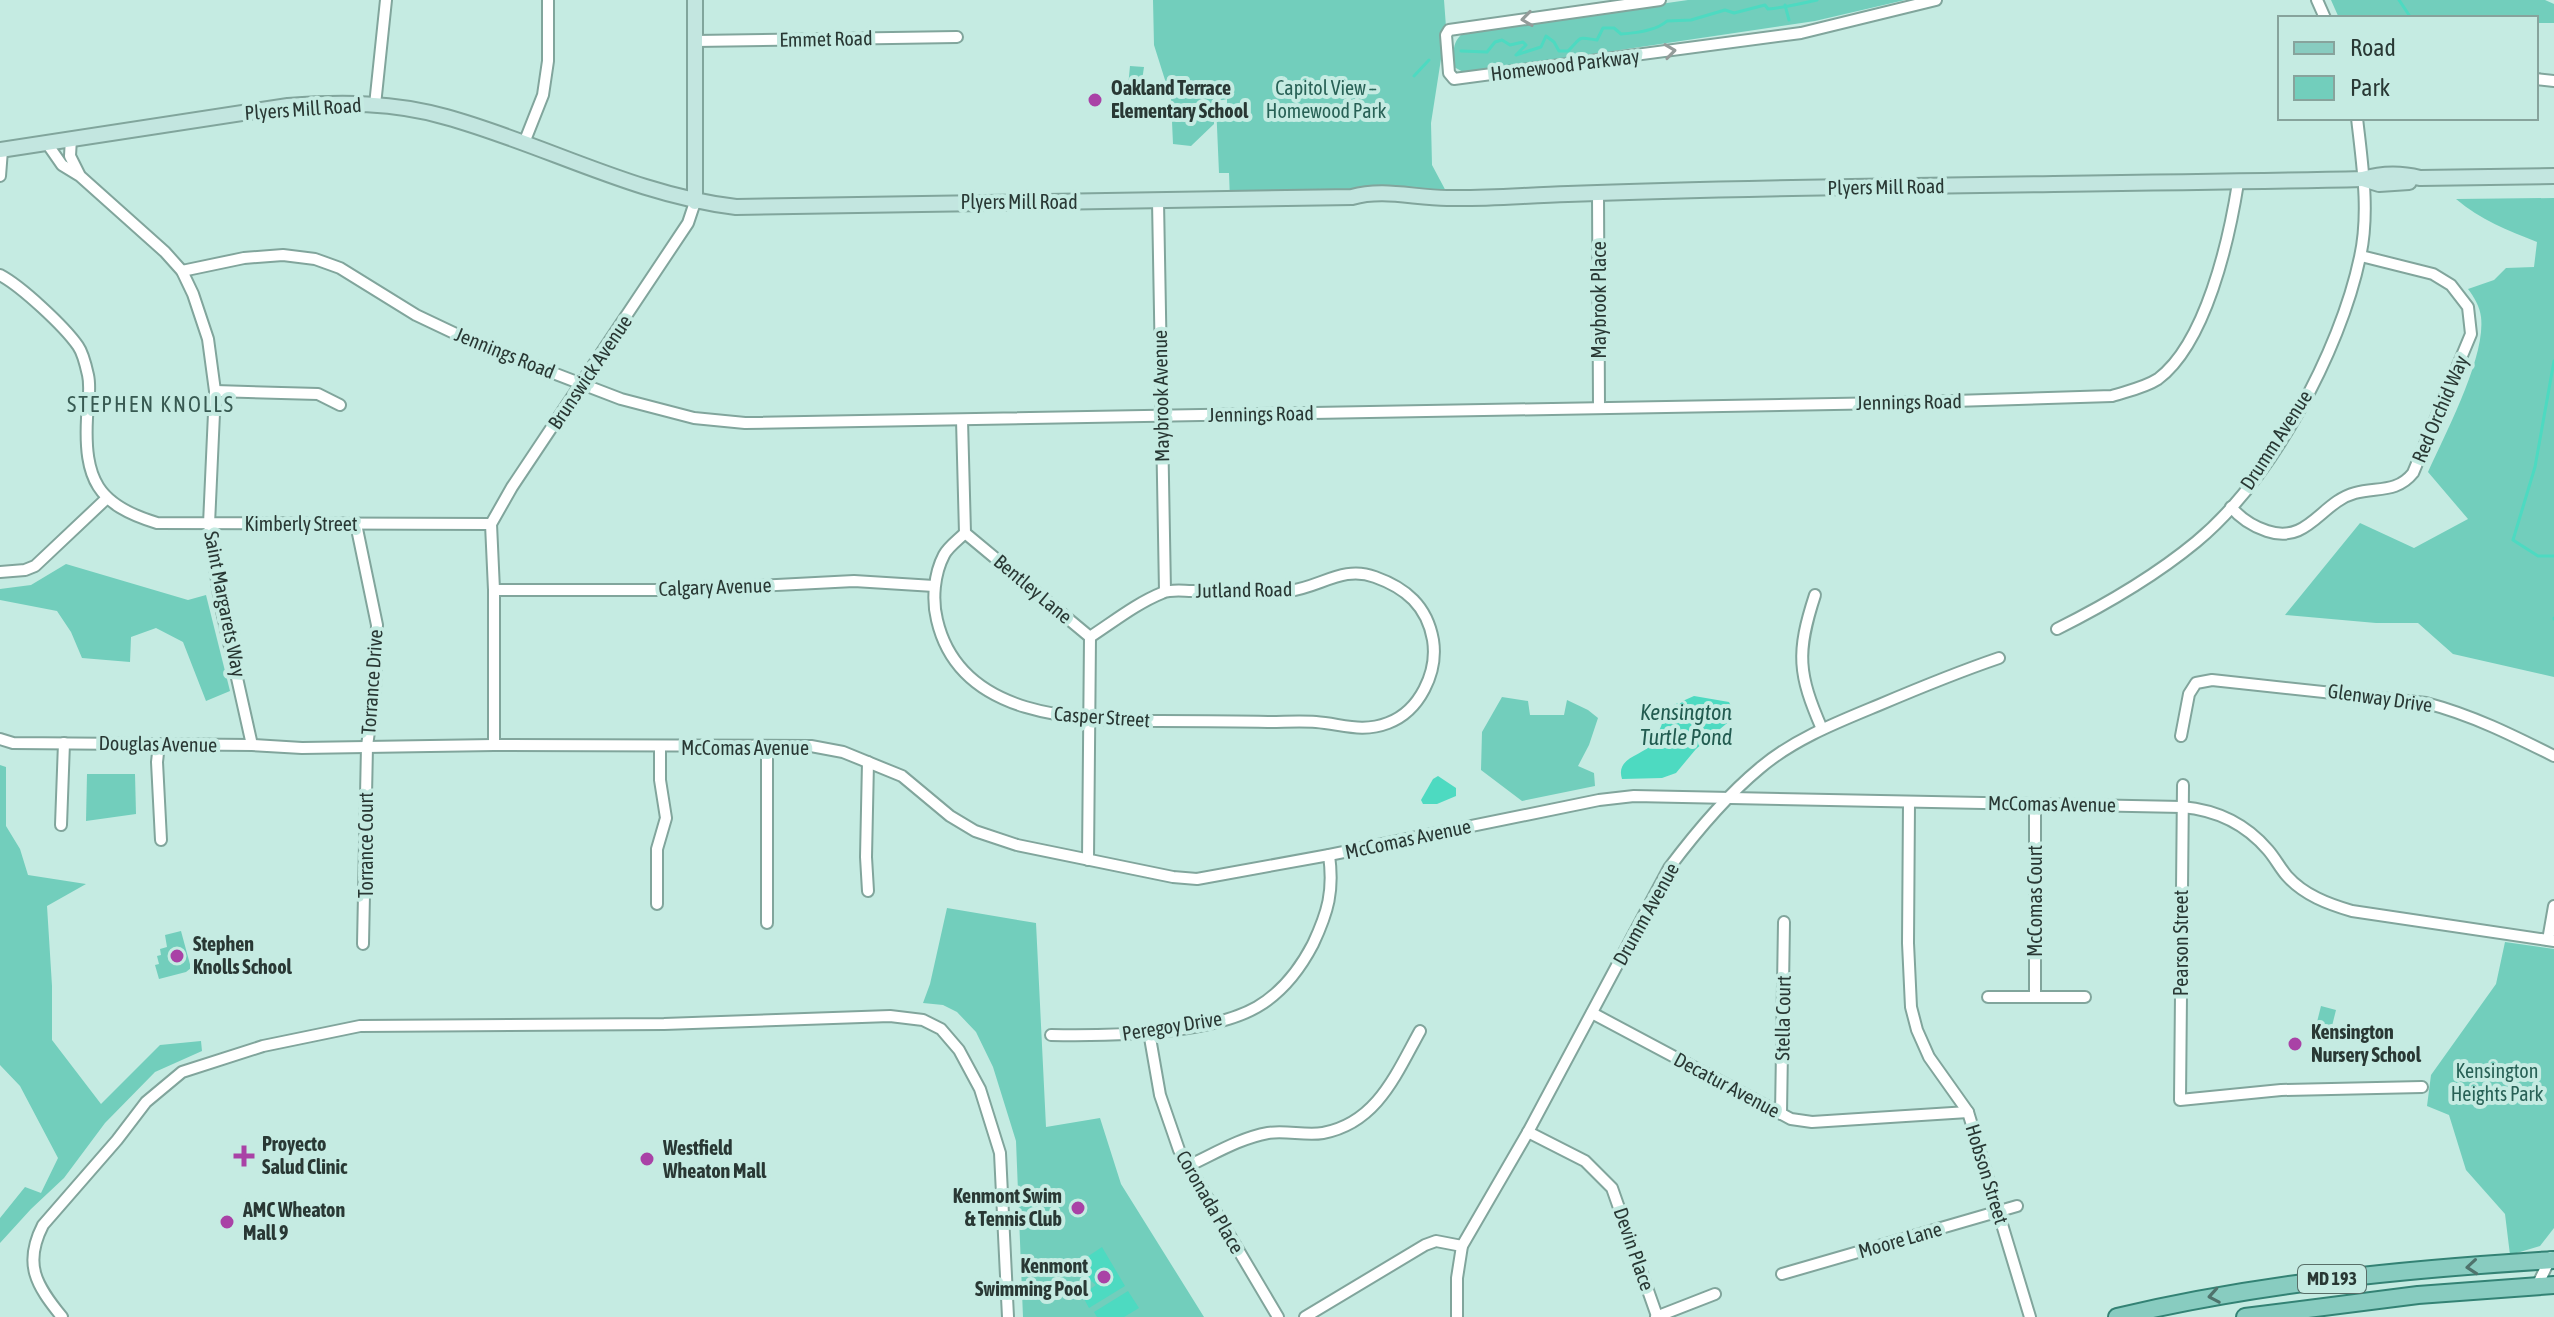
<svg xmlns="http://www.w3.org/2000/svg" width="2554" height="1317" viewBox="0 0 2554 1317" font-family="'Asap Condensed',sans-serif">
  <rect width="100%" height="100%" fill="#c5ebe2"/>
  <g fill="#72cebc">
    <polygon points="1153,0 1444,0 1446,27 1431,123 1432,165 1448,195 1230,200 1229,173 1219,173 1216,104 1227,104 1227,99 1214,102 1214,124 1191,146 1173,144 1171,99 1154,45"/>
    <path d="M1688 0H1905L1815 21 1465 73 1454 67C1454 51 1451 43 1464 32Z"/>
    <polygon points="2331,0 2545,0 2554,4 2554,23 2536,23 2536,18 2339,18"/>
    <polygon points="1130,66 1144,67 1141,87 1128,87"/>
    <path d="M2554 198V677L2453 654 2418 623H2376L2285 615 2360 523 2414 548 2468 519 2428 472C2445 434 2486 357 2481 317 2480 307 2474 297 2468 289L2494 280 2506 268 2534 267 2537 242C2507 230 2481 220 2456 199Z"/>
    <polygon points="66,564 188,600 206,595 230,691 206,701 183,642 156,628 131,637 130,662 82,658 71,632 57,611 0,600 0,589 31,585"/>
    <polygon points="1502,697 1528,701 1530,715 1564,715 1567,700 1588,710 1598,718 1589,745 1578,766 1594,773 1595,786 1522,801 1481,770 1482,732"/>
    <polygon points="0,765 6,767 6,826 20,849 28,875 86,884 47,906 52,986 52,1040 101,1104 160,1045 201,1041 202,1051 155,1072 105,1123 64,1178 31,1209 0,1243 0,1218 25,1187 41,1193 58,1158 20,1086 0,1065"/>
    <polygon points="87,774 135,774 136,814 86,821"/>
    <polygon points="947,908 1036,923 1046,1127 1100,1118 1121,1184 1204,1317 1023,1317 1016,1141 993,1067 976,1032 957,1012 943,1005 923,1003 930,984"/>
    <polygon points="181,931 191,968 186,972 159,979 155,965 159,964 157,956 161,955 160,949 167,947 165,935"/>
    <polygon points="2505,942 2554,949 2554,1228 2540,1246 2510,1255 2505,1214 2466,1170 2449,1115 2427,1106 2431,1075 2496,984"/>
    <polygon points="2321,1006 2336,1010 2332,1026 2317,1022"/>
  </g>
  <g fill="#4ddac1">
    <path d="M1694 696 1729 702 1734 712 1732 719 1696 749 1676 773 1662 778 1622 779C1615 757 1643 756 1653 743 1660 733 1663 718 1669 707Z"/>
    <polygon points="1438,776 1456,788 1456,796 1437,804 1423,804 1421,800 1433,779"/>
    <polygon points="1102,1247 1125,1286 1089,1308 1082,1295 1096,1285 1081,1273 1081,1261"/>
    <polygon points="1128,1291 1139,1308 1124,1317 1097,1317 1094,1312"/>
  </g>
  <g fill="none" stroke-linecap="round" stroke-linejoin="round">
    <g stroke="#4ddac1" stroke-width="3">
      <polyline points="2399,0 2411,18"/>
      <polyline points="1785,5 1789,20"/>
      <path d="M1461 51 1487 52 1495 42 1502 40 1510 45 1523 42 1526 45 1516 55 1541 47 1546 36 1554 42 1559 51H1568C1583 36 1576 37 1597 40L1603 28H1614L1621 34C1636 33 1656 31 1667 21L1691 20 1725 10 1734 13 1765 5 1768 9C1780 8 1804 3 1817 0"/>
      <polyline points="1414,76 1429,60"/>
      <polyline points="2554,361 2535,467 2513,540 2538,556 2554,556"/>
      <polyline points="2554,618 2554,619"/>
    </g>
    <defs>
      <g id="street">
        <polyline points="1660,0 1449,30 1446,35 1449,73 1454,79 1801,33 1936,0"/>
        <polyline points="2317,0 2325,18"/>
        <polyline points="695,41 957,37"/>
        <polyline points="2536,79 2554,81"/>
        <polyline points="375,105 386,0"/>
        <polyline points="71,138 70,156 79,174"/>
        <polyline points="46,142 62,165 80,176 165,252 182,271 193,294 208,339 215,391 209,524 220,602 252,745"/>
        <polyline points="524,143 543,95 548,61 548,0"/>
        <polyline points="0,176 2,150"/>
        <polyline points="1598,193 1599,407"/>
        <polyline points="1158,201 1165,591"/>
        <path d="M182 271 244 258 283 255 315 259 340 268 416 315 475 343 621 399 694 418 745 423 1890 403 2112 396C2127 391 2144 388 2158 379 2206 343 2229 240 2238 183"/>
        <path d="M0 275C21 286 64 326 78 346 83 353 86 366 88 375 91 388 88 404 87 418 84 479 97 505 157 523L491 524"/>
        <polyline points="215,391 318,394 340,405"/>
        <polyline points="962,420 965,533 1090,637"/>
        <path d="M2231 507C2241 519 2252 526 2267 531 2308 545 2321 502 2355 493 2377 487 2397 493 2413 473L2471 334 2468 307 2451 285 2433 274 2361 256"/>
        <polyline points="356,524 377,625 375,688 367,746 363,944"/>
        <path d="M965 533C958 540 948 547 944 555 934 574 932 600 937 620 960 719 1078 720 1159 721 1195 721 1232 721 1268 722 1284 722 1300 721 1316 722 1342 724 1362 733 1388 723 1420 711 1438 672 1433 640 1427 606 1406 588 1375 577 1343 565 1321 587 1289 591 1257 595 1224 591 1192 591 1183 591 1171 589 1162 593 1137 603 1113 622 1090 637"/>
        <polyline points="0,572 25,570 35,566 106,499"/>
        <polyline points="494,590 682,590 854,581 934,586"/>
        <path d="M1815 595C1796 653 1798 674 1822 729"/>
        <path d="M2057 629C2103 606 2156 575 2196 542 2271 480 2340 352 2360 257 2370 212 2362 163 2357 118"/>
        <path d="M2181 736 2189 694 2196 683 2212 680 2426 703C2472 715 2512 735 2554 756"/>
        <path d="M0 739 13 743 252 745 302 748 494 745 811 746 843 752 902 776 950 816 975 831 1017 845 1173 877 1197 879 1329 855 1599 800 1634 796 2182 807C2217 810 2245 823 2268 850 2275 858 2280 868 2287 876 2304 895 2328 904 2352 911L2554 941"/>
        <polyline points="159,744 157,762 161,840"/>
        <polyline points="494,745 494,590 491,524 512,487 688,223 695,202"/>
        <polyline points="767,747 767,923"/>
        <polyline points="2183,785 2180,1100 2281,1090 2422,1087"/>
        <polyline points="1909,803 1908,943 1911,1007 1917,1030 1929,1057 1968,1112 2030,1317"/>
        <polyline points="61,825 64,743"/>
        <polyline points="1088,860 1090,637"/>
        <polyline points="868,891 866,857 868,762"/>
        <polyline points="657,904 657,849 666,818 660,780 660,747"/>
        <polyline points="2548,940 2554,906"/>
        <polyline points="1988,997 2085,997"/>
        <polyline points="2035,997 2035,804"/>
        <polyline points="1592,1013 1791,1119 1812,1122 1968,1112"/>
        <polyline points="1149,1032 1160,1095 1179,1150 1278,1317"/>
        <path d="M1051 1035C1107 1036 1208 1035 1257 1007 1281 993 1300 969 1313 944 1328 912 1334 891 1329 855"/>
        <polyline points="1781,1114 1784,922"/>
        <polyline points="1528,1132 1585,1161 1612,1188 1657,1316"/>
        <path d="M1188 1166C1214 1154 1240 1138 1268 1133 1286 1130 1305 1136 1323 1133 1377 1123 1396 1074 1420 1031"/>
        <polyline points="1782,1274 2017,1206"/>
        <polyline points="2536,1288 2551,1257"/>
        <path d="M62 1317C36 1285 23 1264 43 1225L117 1140 146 1102 182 1072 263 1046 360 1026 664 1024 890 1016 923 1020 941 1029 959 1050 980 1089 1000 1153 1008 1317"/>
        <polyline points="1305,1317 1425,1245 1436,1241 1462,1246"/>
        <path d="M1457 1317V1278L1462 1246 1528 1132 1669 868C1696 832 1725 797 1760 768 1794 739 1838 722 1879 705 1919 688 1958 672 1999 658"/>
        <polyline points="1656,1317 1715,1294"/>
      </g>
      <g id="secondary">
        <path d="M0 150 288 106C341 102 394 102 446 117 544 144 634 195 736 207L1352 197C1384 188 1414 198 1447 198 1487 199 1528 195 1568 194 1833 184 2098 185 2363 179 2383 173 2400 173 2420 178L2554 176"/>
        <polyline points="2363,179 2379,184 2409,182"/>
        <polyline points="695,202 695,0"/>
      </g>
      <g id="primary">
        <path d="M2117 1317C2260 1283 2407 1269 2554 1260"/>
        <polyline points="2245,1317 2418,1295 2554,1285"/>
      </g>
    </defs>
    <use href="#street" stroke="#81a59c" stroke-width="14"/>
    <use href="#secondary" stroke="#81a59c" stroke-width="18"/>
    <use href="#primary" stroke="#338274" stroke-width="20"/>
    <use href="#street" stroke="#fff" stroke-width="10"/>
    <use href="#secondary" stroke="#c3e6e0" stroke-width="14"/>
    <use href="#primary" stroke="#88ccc0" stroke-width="16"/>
  </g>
  <defs><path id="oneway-chevron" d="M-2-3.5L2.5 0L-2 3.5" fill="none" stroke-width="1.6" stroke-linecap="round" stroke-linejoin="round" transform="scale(2)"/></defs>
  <g stroke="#949c9a">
    <use href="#oneway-chevron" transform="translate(1527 19) rotate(172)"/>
    <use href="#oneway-chevron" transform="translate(1670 51) rotate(-8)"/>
  </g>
  <g stroke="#4f736c">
    <use href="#oneway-chevron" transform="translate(2472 1267) rotate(175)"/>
    <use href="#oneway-chevron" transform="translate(2214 1296) rotate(170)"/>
  </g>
  <g fill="#a942a6" stroke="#c5ebe2" stroke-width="3">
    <circle cx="1095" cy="100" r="8"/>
    <circle cx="177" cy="956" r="8"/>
    <circle cx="2295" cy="1044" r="8"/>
    <path d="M240 1144h8v8h8v8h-8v8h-8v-8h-8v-8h8z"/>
    <circle cx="647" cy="1159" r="8"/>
    <circle cx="1078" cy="1208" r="8"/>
    <circle cx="227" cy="1222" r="8"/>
    <circle cx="1104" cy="1277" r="8"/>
  </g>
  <g text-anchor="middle" stroke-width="8" stroke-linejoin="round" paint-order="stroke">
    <rect fill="#c5ebe2" stroke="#586e68" stroke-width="2" x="2298" y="1265" width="68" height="28" rx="6"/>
    <g font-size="18" font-weight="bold" fill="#293834">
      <text x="2332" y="1285">MD 193</text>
    </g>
    <g font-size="20" fill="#293834" stroke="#c5ebe2">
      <text transform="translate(826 39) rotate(-1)" y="7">Emmet Road</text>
      <text transform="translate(1565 65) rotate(-7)" y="7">Homewood Parkway</text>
      <text transform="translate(303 109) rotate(-4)" y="7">Plyers Mill Road</text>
      <text transform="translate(1886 187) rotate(-1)" y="7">Plyers Mill Road</text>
      <text x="1019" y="209">Plyers Mill Road</text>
      <text transform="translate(1599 300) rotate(-90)" y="7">Maybrook Place</text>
      <text transform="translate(505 353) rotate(22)" y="7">Jennings Road</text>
      <text transform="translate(590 372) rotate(-56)" y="7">Brunswick Avenue</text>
      <text transform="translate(1161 396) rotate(-91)" y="7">Maybrook Avenue</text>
      <text transform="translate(1909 402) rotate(-1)" y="7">Jennings Road</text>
      <text transform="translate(2440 409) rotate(-67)" y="7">Red Orchid Way</text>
      <text transform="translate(1261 414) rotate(-1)" y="7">Jennings Road</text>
      <text transform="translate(2276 440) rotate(-57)" y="7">Drumm Avenue</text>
      <text x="301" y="531">Kimberly Street</text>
      <text transform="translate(715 587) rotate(-2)" y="7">Calgary Avenue</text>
      <text transform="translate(1033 589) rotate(40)" y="7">Bentley Lane</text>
      <text transform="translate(1244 590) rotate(-1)" y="7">Jutland Road</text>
      <text transform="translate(225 604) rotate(79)" y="7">Saint Margarets Way</text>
      <text transform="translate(372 682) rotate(-86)" y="7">Torrance Drive</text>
      <text transform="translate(2380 698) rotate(8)" y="7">Glenway Drive</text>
      <text transform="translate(1102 717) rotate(4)" y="7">Casper Street</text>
      <text transform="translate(158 744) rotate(1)" y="7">Douglas Avenue</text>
      <text x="745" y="755">McComas Avenue</text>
      <text transform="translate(2052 804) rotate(1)" y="7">McComas Avenue</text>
      <text transform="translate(1408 839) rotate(-12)" y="7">McComas Avenue</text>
      <text transform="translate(366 845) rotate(-90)" y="7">Torrance Court</text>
      <text transform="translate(2035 901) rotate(-90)" y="7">McComas Court</text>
      <text transform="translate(1646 914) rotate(-61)" y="7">Drumm Avenue</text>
      <text transform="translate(2181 943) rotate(-90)" y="7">Pearson Street</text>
      <text transform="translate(1783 1018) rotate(-89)" y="7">Stella Court</text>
      <text transform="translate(1172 1026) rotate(-9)" y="7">Peregoy Drive</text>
      <text transform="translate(1727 1085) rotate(28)" y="7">Decatur Avenue</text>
      <text transform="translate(1987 1174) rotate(73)" y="7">Hobson Street</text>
      <text transform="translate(1210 1202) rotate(60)" y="7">Coronada Place</text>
      <text transform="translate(1900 1240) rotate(-16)" y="7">Moore Lane</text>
      <text transform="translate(1634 1249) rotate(71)" y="7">Devin Place</text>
    </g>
    <g font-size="20" font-weight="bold" fill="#293834" stroke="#c5ebe2" text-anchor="start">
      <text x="1111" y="95">Oakland Terrace<tspan x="1111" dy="23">Elementary School</tspan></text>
      <text x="193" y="951">Stephen<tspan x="193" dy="23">Knolls School</tspan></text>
      <text x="2311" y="1039">Kensington<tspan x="2311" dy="23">Nursery School</tspan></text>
      <text x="262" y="1151">Proyecto<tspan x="262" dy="23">Salud Clinic</tspan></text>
      <text x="663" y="1155">Westfield<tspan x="663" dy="23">Wheaton Mall</tspan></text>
      <text x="1062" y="1203" text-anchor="end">Kenmont Swim<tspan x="1062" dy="23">&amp; Tennis Club</tspan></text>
      <text x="243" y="1217">AMC Wheaton<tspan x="243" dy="23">Mall 9</tspan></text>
      <text x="1088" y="1273" text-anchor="end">Kenmont<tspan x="1088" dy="23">Swimming Pool</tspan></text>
    </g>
    <g font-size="20" fill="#286156" stroke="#c5ebe2">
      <text x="1326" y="95">Capitol View –<tspan x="1326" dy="23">Homewood Park</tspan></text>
      <text x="2497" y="1078">Kensington<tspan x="2497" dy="23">Heights Park</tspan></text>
    </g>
    <g font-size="22" letter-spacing="2" fill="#385a52" stroke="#c5ebe2">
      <text x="151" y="412">STEPHEN KNOLLS</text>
    </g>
    <g font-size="22" font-style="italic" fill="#215b50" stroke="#c5ebe2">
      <text x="1686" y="720">Kensington<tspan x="1686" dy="25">Turtle Pond</tspan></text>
    </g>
  </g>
  <rect x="2278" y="16" width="260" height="104" fill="#c5ebe2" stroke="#87a39c" stroke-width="2"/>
  <rect x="2294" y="42" width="40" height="12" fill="#88ccc0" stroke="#87a39c" stroke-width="2"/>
  <text x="2350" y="56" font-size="24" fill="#293834">Road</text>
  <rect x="2294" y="76" width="40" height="24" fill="#72cebc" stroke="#87a39c" stroke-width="2"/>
  <text x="2350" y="96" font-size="24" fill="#293834">Park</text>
</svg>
